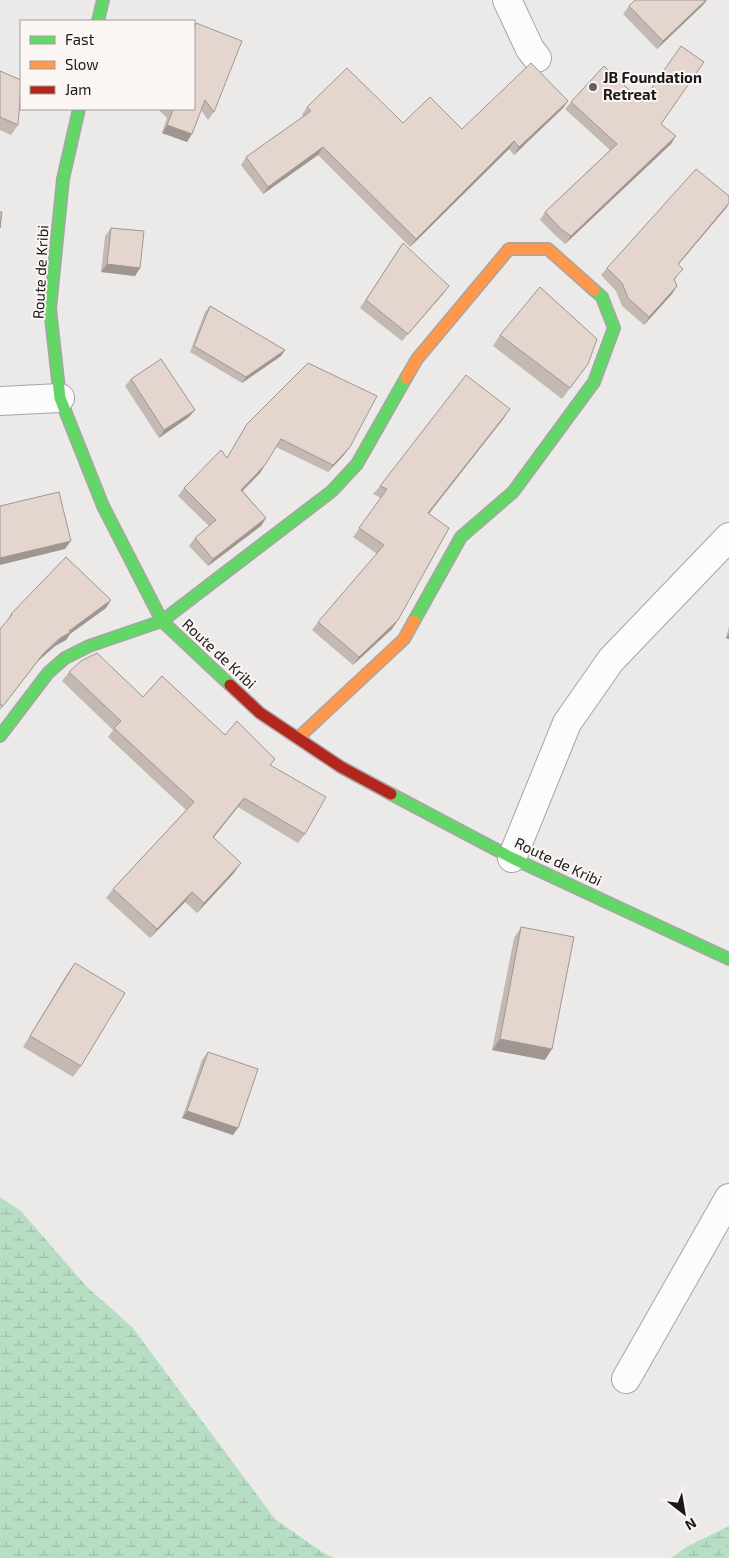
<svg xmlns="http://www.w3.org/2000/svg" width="729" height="1558" viewBox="0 0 729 1558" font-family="'Exo 2',sans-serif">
  <defs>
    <pattern id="wetland-marsh" width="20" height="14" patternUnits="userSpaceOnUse" patternTransform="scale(1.25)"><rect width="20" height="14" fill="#b7dec4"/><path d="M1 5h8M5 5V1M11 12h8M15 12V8" fill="none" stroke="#9dbea8"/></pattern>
  </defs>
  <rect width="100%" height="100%" fill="#eceae8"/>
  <g fill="url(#wetland-marsh)">
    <polygon points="0,1197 21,1211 86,1286 132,1327 275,1519 322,1552 334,1558 0,1558"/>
    <polygon points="729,1526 729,1558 671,1558 688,1546"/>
  </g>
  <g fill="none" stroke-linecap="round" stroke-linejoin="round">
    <defs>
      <g id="street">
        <polyline points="507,0 530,49 537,58"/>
        <polyline points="0,401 60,398"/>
        <polyline points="512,858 567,723 611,660 729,537"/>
        <polyline points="626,1379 729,1198"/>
      </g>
      <g id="fast">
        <polyline points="98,21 103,0"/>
        <polyline points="79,109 63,179 50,309 60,398 103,506 162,621 230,685"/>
        <polyline points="414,621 461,537 513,492 594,382 614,328 602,297 594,290"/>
        <polyline points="0,736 48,673 65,658 89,646 162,621 332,491 357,464 406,378"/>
        <polyline points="391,794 512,858 729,959"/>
      </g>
      <g id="slow">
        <polyline points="406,378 417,359 509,249 548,249 594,290"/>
        <polyline points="298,738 404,639 414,621"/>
      </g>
      <polyline id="jam" points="230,685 260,713 341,767 391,794"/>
    </defs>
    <use href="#street" stroke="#a7a5a4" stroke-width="30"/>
    <use href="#fast" stroke="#a7a5a4" stroke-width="14"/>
    <use href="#slow" stroke="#a7a5a4" stroke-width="14"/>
    <use href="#jam" stroke="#a7a5a4" stroke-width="14"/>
    <use href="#street" stroke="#fcfcfc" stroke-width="28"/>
    <use href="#fast" stroke="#63d668" stroke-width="11"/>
    <use href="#slow" stroke="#ff974d" stroke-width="11"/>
    <use href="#jam" stroke="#b3261e" stroke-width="11"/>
  </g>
  <g fill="#c4b8b2">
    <polygon points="703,5 657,49 623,14 629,6"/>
    <polygon points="196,23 214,112 208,120 201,110 187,142 162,133 167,118 160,111 160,109 194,109 194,26"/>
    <polygon points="0,71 18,125 11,135 0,130"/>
    <polygon points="568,101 563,108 514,155 509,149 410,247 318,155 263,194 241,165 246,157 304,117 302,115 307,107 403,123 462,129"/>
    <polygon points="571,102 661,124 671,144 565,244 556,236 540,220 545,212 610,150 565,109"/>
    <polygon points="727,207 678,265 677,277 674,280 677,286 672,294 644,325 622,306 616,291 601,275 607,268"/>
    <polygon points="111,228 140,268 135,276 101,272 105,236"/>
    <polygon points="403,243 443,294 402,341 360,308"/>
    <polygon points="210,306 285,350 281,356 242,383 190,352 205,312"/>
    <polygon points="500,335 588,364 562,399 493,346"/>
    <polygon points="131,379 189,417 159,438 125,386"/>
    <polygon points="504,418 429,514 398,620 392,629 353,665 312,630 318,622 377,554 353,537 381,498 373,494 380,486"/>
    <polygon points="247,424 344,455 328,472 276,447 260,473 243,491 266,518 261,526 208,566 189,546 195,538 209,526 178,496 184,488 227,458"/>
    <polygon points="106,608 70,634 66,640 55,646 38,661 0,710 0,629 6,622 11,614"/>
    <polygon points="729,626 729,639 726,638"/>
    <polygon points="69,672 143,697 225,735 271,765 305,834 298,843 238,807 213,838 234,873 197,913 185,902 150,938 106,898 113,889 186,810 108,737 113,730 62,681"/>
    <polygon points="521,927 545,1060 492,1050 514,938"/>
    <polygon points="75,963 81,1066 73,1077 23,1047 67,974"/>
    <polygon points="208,1052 233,1135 182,1118 202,1060"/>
  </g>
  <g fill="#a09691">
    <polygon points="706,0 707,0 703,5 657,49 663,41"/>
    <polygon points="568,101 563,108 514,155 519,147"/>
    <polygon points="167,125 192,134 187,142 162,133"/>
    <polygon points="676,136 671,144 565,244 571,236"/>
    <polygon points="514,141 509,149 410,247 416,239"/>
    <polygon points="323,147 318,155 263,194 268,187"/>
    <polygon points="729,203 727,207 672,272 678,264"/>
    <polygon points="107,264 140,268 135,276 101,272"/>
    <polygon points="449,286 443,294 402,341 408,334"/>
    <polygon points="677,286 672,294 644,325 649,317"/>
    <polygon points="285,350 281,356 242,383 246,377"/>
    <polygon points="510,409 504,418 422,522 428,513"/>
    <polygon points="195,410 189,417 159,438 164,430"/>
    <polygon points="350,447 344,455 328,472 333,465"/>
    <polygon points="265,465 260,473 236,497 241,490"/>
    <polygon points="266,518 261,526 208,566 213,559"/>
    <polygon points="71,541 65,549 0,565 0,558"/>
    <polygon points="111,600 106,608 70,634 66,640 55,646 38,661 0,710 43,654 69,631"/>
    <polygon points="398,620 392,629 353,665 359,657"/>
    <polygon points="729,633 729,639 726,638"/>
    <polygon points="244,798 238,807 206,847 213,837"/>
    <polygon points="241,863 234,873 197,913 204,903"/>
    <polygon points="192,892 185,902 150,938 157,929"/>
    <polygon points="500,1039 552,1049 545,1060 492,1050"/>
    <polygon points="187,1111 238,1128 233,1135 182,1118"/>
  </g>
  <g fill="#e4d6cf" stroke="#a09691">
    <polygon points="635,0 706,0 663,41 629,6"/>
    <polygon points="196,23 242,41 214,112 205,100 192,134 167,125 173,110 172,109 194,109 194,29"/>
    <polygon points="681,46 704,62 661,124 676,136 571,236 561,229 545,212 617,144 571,102 604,66 642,102"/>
    <polygon points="531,63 568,101 519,147 514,141 416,239 323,147 268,187 246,157 311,111 307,107 347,68 403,123 430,97 462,129"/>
    <polygon points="0,71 21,80 21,88 18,125 0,117"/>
    <polygon points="696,169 729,196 729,203 678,264 683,269 674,279 677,286 649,317 628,298 622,283 607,268"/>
    <polygon points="0,212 2,212 0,228"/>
    <polygon points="111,228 144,231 140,268 107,264"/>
    <polygon points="403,243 449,286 408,334 366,300"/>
    <polygon points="540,287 597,339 588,364 570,388 500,335"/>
    <polygon points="210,306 285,350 246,377 194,346"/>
    <polygon points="161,359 195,410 164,430 131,379"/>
    <polygon points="308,363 377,396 350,447 333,465 281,439 265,465 241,490 266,518 213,559 195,538 216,520 184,488 221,450 227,458 247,424"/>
    <polygon points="466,375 510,409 428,513 449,528 398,620 359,657 318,622 384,545 359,528 387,489 380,486"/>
    <polygon points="59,492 71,541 0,558 0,506"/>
    <polygon points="66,557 111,600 69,631 71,632 60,638 43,654 3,706 0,704 0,629 12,615 11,614"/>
    <polygon points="97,653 143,697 162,676 225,735 237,721 275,759 270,765 326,797 305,834 244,798 213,837 241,863 204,903 192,892 157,929 113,889 194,802 114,728 121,721 69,672 81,661"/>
    <polygon points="521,927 574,937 552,1049 500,1039"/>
    <polygon points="75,963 125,993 81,1066 30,1036"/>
    <polygon points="208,1052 258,1069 238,1128 187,1111"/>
  </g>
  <circle fill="#636160" stroke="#fbf6f4" stroke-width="2" cx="593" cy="87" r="5"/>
  <g text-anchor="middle" stroke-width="4" stroke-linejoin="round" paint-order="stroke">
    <g font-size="15" font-weight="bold" fill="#191717" stroke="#fbf6f4" text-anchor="start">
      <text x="603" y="83">JB Foundation<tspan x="603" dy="17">Retreat</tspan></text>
    </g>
    <g font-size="15" fill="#191717" stroke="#fbf6f4">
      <text transform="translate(41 272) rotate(-87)" y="5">Route de Kribi</text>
      <text transform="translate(219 654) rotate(43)" y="5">Route de Kribi</text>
      <text transform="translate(558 862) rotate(25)" y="5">Route de Kribi</text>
    </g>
  </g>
  <rect x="20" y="20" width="175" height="90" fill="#fbf6f4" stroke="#a19d9c"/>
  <rect x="30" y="36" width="25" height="8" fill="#63d668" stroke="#a19d9c"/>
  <text x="65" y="45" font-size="15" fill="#191717">Fast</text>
  <rect x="30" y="61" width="25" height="8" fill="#ff974d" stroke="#a19d9c"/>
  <text x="65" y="70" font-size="15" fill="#191717">Slow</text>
  <rect x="30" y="86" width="25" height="8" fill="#b3261e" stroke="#a19d9c"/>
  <text x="65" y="95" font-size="15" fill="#191717">Jam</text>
  <g transform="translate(684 1513) rotate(149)" stroke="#fbf6f4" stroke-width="4" paint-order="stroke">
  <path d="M0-4L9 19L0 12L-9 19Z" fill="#191717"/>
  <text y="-8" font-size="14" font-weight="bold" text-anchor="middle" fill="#191717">N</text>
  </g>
</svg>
